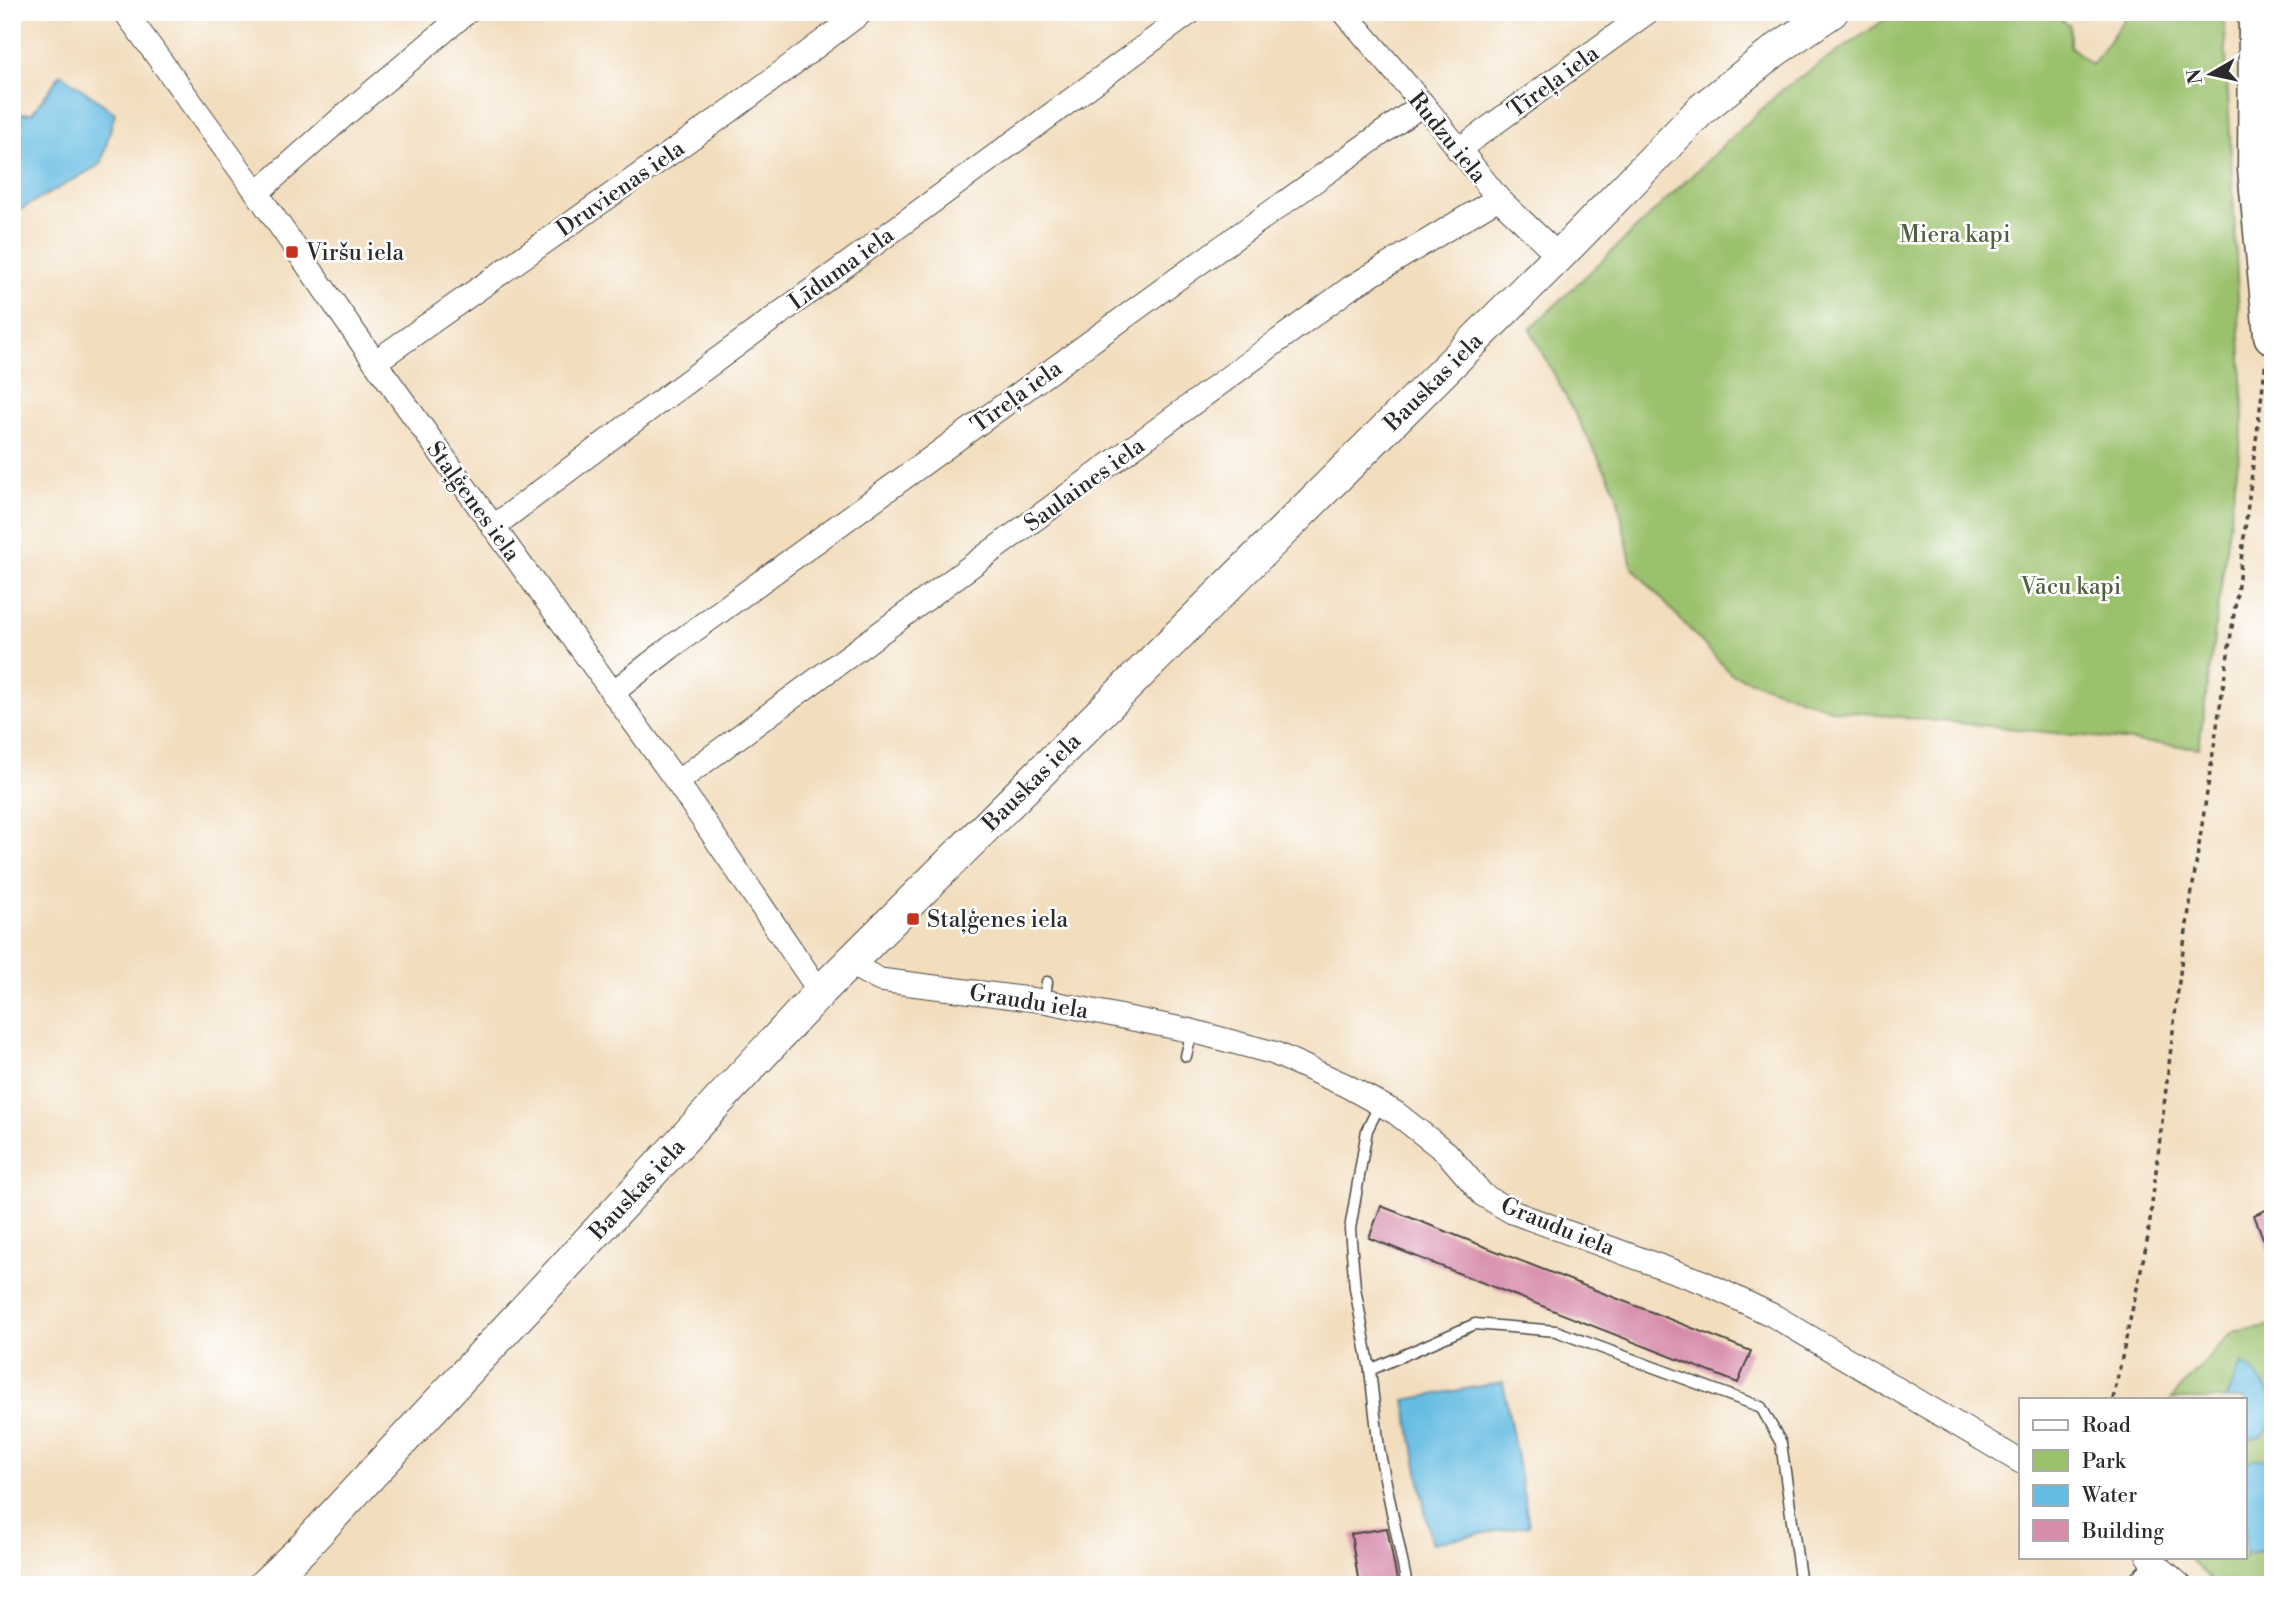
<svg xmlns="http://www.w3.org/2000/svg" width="2285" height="1597" viewBox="0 0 2285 1597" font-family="'Libre Bodoni',serif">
  <rect width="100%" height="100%" fill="#fff"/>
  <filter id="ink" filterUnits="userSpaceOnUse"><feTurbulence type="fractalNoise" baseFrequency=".0143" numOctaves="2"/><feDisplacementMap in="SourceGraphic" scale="14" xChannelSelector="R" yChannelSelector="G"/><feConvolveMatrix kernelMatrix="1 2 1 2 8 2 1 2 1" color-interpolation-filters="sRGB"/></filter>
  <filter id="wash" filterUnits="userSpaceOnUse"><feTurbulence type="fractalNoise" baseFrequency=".00686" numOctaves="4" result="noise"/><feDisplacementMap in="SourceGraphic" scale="28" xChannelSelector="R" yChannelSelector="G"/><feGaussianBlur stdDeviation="1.57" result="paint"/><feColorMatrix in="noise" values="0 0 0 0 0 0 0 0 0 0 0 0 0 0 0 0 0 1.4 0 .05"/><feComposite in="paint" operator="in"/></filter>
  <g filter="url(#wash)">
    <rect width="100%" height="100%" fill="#f2ddbd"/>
    <g fill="#9bc16d" stroke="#63764c" stroke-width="2">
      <polygon points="1896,12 2028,12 2033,14 2050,12 2070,26 2070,46 2092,65 2129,12 2224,12 2244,417 2199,748 1834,710 1731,674 1632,567 1616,491 1530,329 1783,89"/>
      <polygon points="2273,1325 2273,1585 2216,1585 2188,1557 2245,1557 2245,1399 2171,1399 2232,1332"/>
    </g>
    <g fill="#65bce2" stroke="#487486" stroke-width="2">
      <polygon points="61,74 115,113 101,164 12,214 12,115 32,113"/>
      <path d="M2242 1363C2266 1378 2273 1397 2273 1424L2261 1437 2246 1440 2245 1399H2225C2233 1388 2235 1374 2242 1363Z"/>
      <polygon points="1503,1382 1529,1525 1431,1543 1405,1400"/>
      <path d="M2253 1460H2264L2273 1475V1538C2267 1547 2257 1556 2245 1553V1464Z"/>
    </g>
    <g id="blocks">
      <g fill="#d78cac">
        <polygon points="1381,1206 1751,1351 1738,1383 1369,1238"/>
        <polygon points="2273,1207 2273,1261 2272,1261 2254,1215"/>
        <polygon points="1387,1528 1398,1585 1359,1585 1351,1534"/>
      </g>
    </g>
  </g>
  <g filter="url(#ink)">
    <use href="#blocks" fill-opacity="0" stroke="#494641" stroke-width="2"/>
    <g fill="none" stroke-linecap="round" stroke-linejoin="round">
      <defs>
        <g id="lane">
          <polyline points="1044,1001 1047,982"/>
          <polyline points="1186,1056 1192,1031"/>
          <polyline points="1370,1370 1355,1288 1350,1229 1367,1130 1380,1104"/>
          <polyline points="1407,1585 1379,1449 1370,1370 1475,1324 1556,1331 1761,1407 1781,1443 1801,1585"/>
          <polyline points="2129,1585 2152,1561"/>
        </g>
        <g id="street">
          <polyline points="125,12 257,193 375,362 677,782 820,992"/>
          <polyline points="1344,12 1423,104 1498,198 1559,256"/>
          <polyline points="1458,150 1648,12"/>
          <polyline points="257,193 347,113 467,12"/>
          <polyline points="375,362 734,108 862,12"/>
          <polyline points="493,527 651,408 1191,12"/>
          <polyline points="612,693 670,648 1184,274 1423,104"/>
          <polyline points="677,782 1350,288 1498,198"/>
          <polyline points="853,960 863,971 880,980 1044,1001 1192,1031 1274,1053 1345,1085 1396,1113 1447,1153 1483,1195 1512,1212 1703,1282 1774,1316 2021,1462"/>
          <polyline points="2148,1557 2180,1585"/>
        </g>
        <g id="secondary">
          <path id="s1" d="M264 1585 302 1549 820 992 1559 256 1702 109 1776 50 1832 12"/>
        </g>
        <polyline id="highway" points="2258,12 2257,169 2273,335"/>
      </defs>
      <use href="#lane" stroke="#494641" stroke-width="13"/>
      <use href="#street" stroke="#494641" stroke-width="25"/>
      <use href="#secondary" stroke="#494641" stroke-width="34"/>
      <use href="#highway" stroke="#494641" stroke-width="41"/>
      <polyline stroke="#494641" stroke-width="3.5" stroke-dasharray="5 5" stroke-linecap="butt" points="2113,1399 2148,1237 2182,957 2236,601 2266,361"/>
      <use href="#lane" stroke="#fff" stroke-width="10"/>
      <use href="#street" stroke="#fff" stroke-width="23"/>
      <use href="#secondary" stroke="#fff" stroke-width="32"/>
      <use href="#highway" stroke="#fff" stroke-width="38"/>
    </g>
  </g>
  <g fill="#c8321e" stroke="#fff" stroke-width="2.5">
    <rect x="285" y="245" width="14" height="14" rx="3.5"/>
    <rect x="906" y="912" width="14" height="14" rx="3.5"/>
  </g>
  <g text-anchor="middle" stroke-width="5" stroke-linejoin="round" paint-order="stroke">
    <g font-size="23" fill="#2b2b2b" stroke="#fff">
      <text transform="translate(1553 81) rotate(-36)" y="8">Tīreļa iela</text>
      <text transform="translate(1448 137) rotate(51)" y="8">Rudzu iela</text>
      <text transform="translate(620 188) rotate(-35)" y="8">Druvienas iela</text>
      <text transform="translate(841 268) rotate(-36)" y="8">Līduma iela</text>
      <text dy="8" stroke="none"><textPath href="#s1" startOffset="1678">Bauskas iela</textPath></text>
      <text transform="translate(1016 396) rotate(-36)" y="8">Tīreļa iela</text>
      <text transform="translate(1084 484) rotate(-36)" y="8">Saulaines iela</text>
      <text transform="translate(474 501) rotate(54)" y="8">Staļģenes iela</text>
      <text dy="8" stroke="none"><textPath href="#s1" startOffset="1111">Bauskas iela</textPath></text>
      <text transform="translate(1029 1001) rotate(9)" y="8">Graudu iela</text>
      <text dy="8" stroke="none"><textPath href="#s1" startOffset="544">Bauskas iela</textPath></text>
      <text transform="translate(1558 1226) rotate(22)" y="8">Graudu iela</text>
    </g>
    <g font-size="23" fill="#526042" stroke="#fff">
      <text x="1955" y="242">Miera kapi</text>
      <text x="2071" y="594">Vācu kapi</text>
    </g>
    <g font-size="23" fill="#2b2b2b" stroke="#fff" text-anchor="start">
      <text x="306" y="260">Viršu iela</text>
      <text x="927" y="927">Staļģenes iela</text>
    </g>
  </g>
  <rect width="2285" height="1597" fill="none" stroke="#fff" stroke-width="42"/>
  <rect x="2019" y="1398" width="228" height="161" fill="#ffffff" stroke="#aaaaaa" stroke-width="2"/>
  <rect x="2033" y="1420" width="35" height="10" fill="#ffffff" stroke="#aaaaaa" stroke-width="2"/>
  <text x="2082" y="1432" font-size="21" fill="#2b2b2b">Road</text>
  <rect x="2033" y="1450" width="35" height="21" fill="#9bc16d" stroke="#aaaaaa" stroke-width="2"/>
  <text x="2082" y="1468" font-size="21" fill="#2b2b2b">Park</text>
  <rect x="2033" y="1485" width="35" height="21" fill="#65bce2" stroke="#aaaaaa" stroke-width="2"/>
  <text x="2082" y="1502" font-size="21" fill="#2b2b2b">Water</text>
  <rect x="2033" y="1520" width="35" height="21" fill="#d78cac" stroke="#aaaaaa" stroke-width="2"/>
  <text x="2082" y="1538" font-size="21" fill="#2b2b2b">Building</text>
  <g transform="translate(2211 74) rotate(261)" stroke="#ffffff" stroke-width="5" paint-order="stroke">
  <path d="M0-5L12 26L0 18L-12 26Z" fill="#2b2b2b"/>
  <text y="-10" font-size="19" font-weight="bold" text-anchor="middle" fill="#2b2b2b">N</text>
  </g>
</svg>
